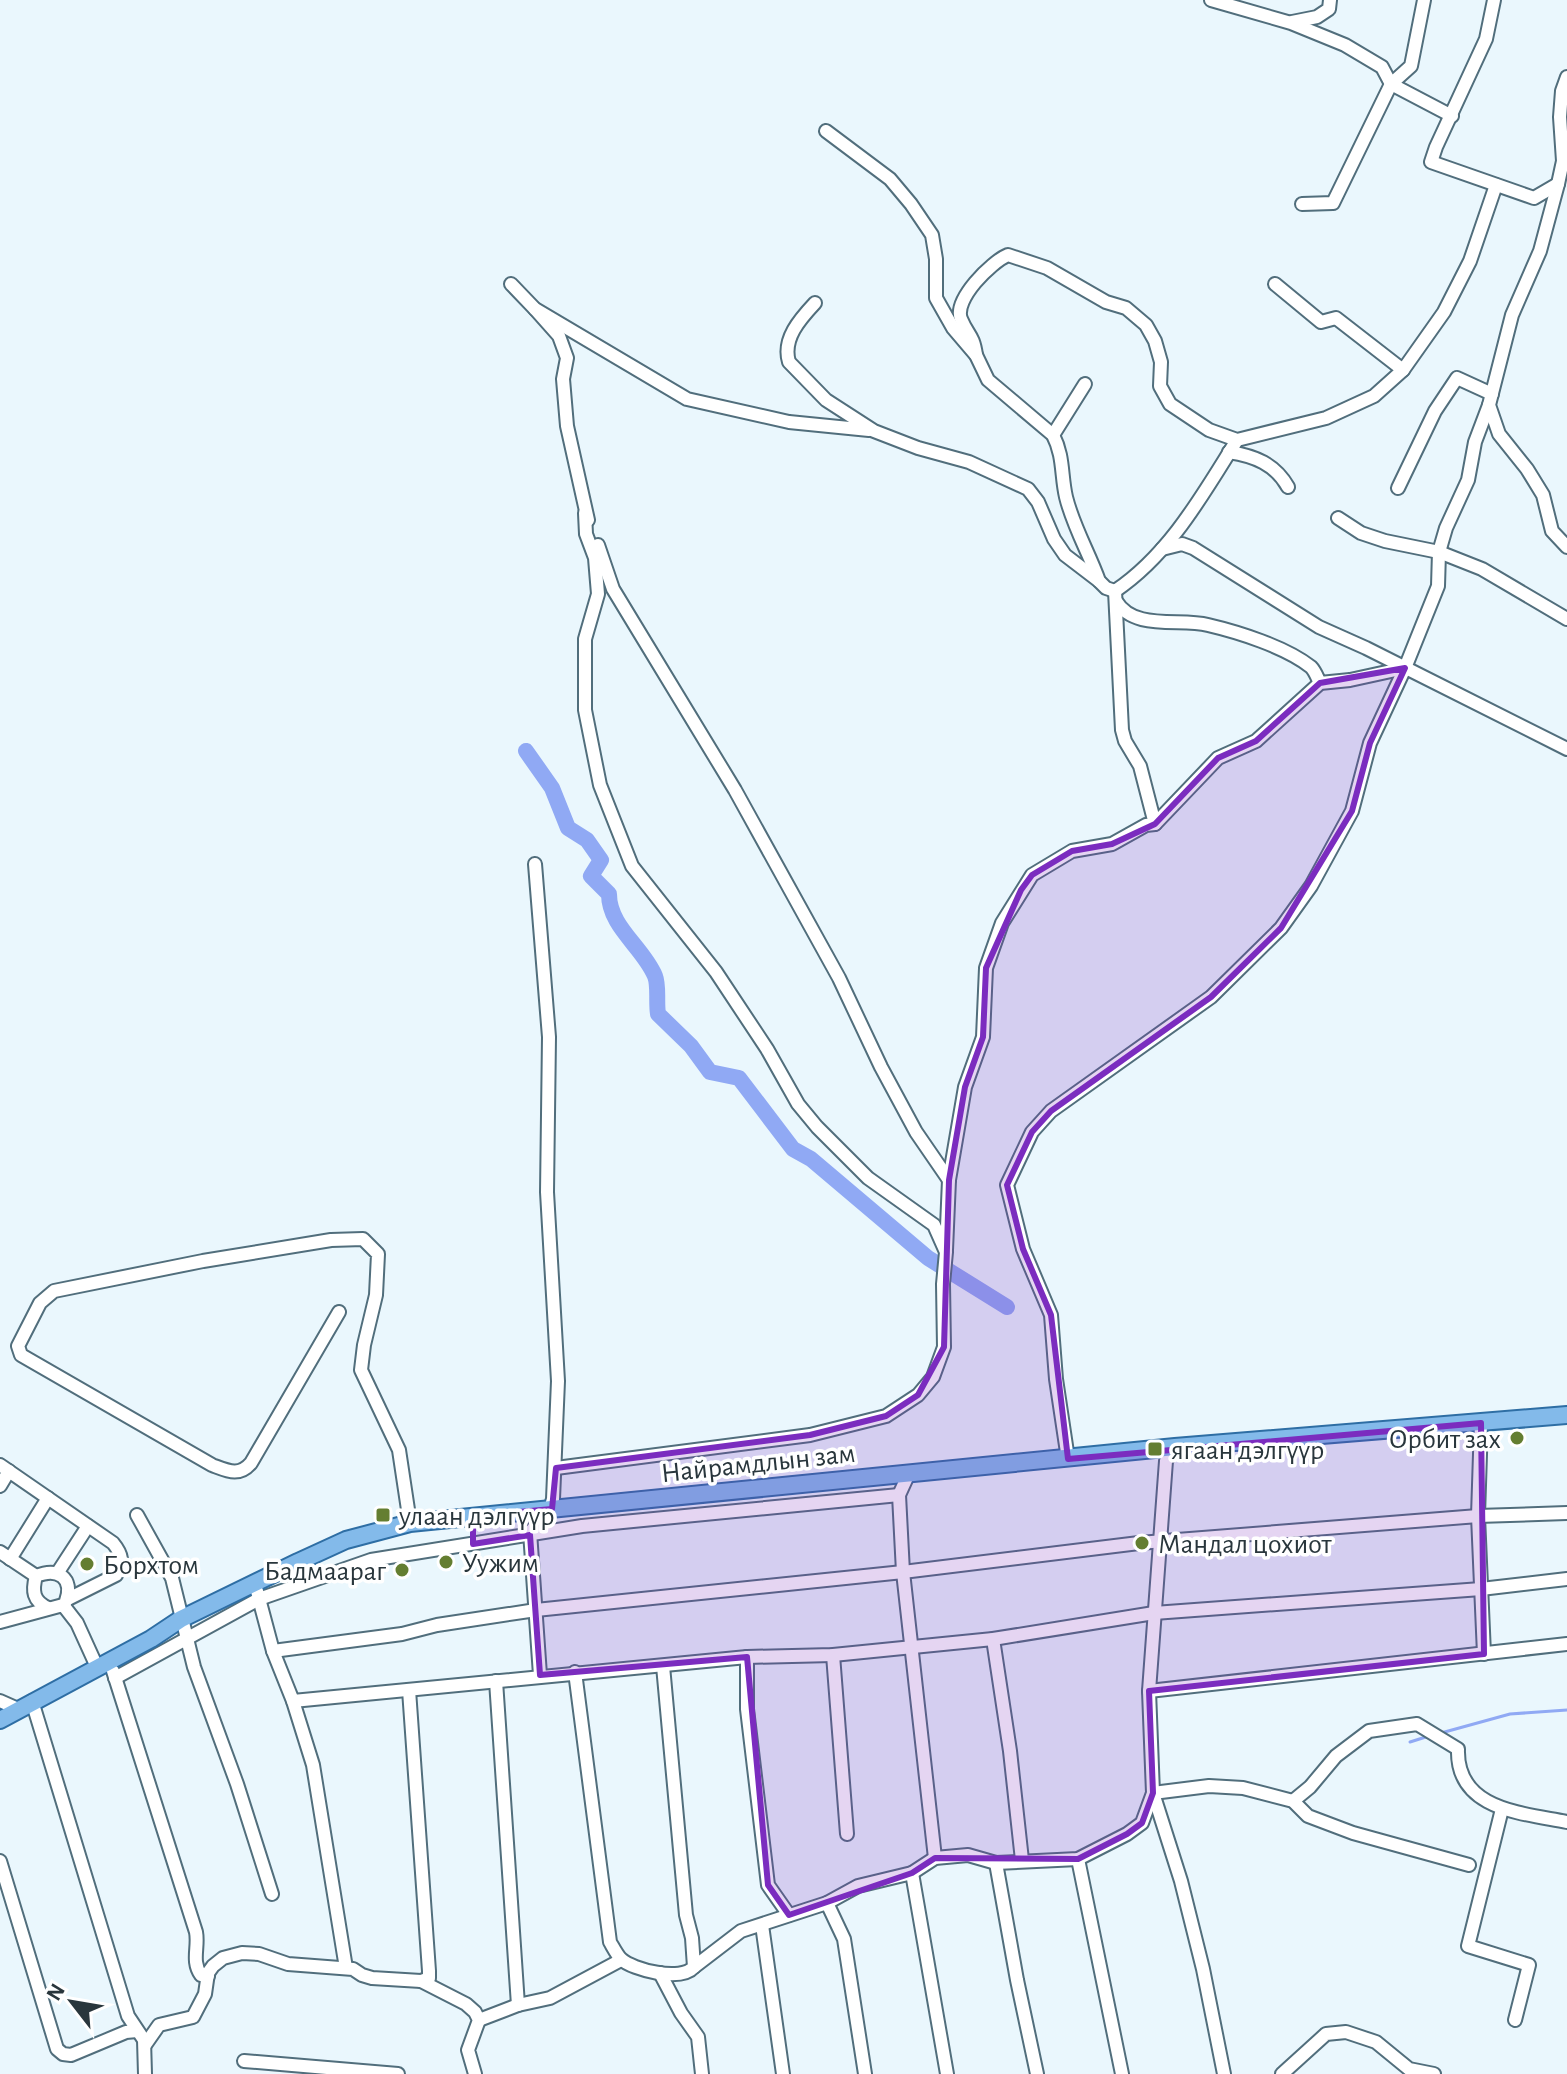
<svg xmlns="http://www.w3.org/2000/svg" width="1567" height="2074" viewBox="0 0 1567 2074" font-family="'Alegreya Sans',sans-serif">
  <rect width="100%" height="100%" fill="#eaf7fd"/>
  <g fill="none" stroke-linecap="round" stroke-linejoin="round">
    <g stroke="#90a9f4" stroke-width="3">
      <polyline points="1441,1733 1510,1714 1567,1710"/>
      <polyline points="1410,1742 1429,1736"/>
    </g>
    <path stroke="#90a9f4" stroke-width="16" d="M526 751 552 788 568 828 587 840 601 860 591 876 609 894C609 927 643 947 655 976 659 986 656 1002 658 1014L691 1046 710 1072 739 1078 793 1149 811 1159 928 1258 1007 1307"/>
    <defs>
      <g id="minor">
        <polyline points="1211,0 1291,23 1345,45 1382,67 1391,84 1452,116"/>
        <polyline points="1494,0 1486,39 1436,147 1431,162 1534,198 1558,184"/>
        <polyline points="1292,22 1317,17 1329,9 1330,0"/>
        <polyline points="1567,77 1562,91 1560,117 1563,161 1558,184 1540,251 1512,315 1489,405 1499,434 1527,469 1543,495 1552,531 1567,547"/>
        <path d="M826 131 890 179 911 204 932 235 936 259V298L953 328 976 355 988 380 1053 435C1064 456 1061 476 1066 497 1073 526 1089 553 1099 581L1106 588 1115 591C1170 554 1203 494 1237 440"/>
        <polyline points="1302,204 1333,203 1391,84 1411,66 1424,0"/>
        <polyline points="511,284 535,309 687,399 789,422 869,430"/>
        <polyline points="1275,284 1321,322 1336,318 1403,370"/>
        <path d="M815 303C800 319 782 339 789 362L826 400 874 431 918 448 969 462 1028 489 1038 502 1054 539 1065 555 1099 581"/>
        <polyline points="535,309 559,336 567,358 563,379 567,426 588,520"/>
        <path d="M976 355C973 334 968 336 961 319 953 300 991 262 1008 255L1047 268 1106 302 1126 308 1146 325 1155 341 1161 362 1160 386 1170 404 1209 430 1237 440 1326 418 1374 396 1403 370 1444 312 1470 261 1496 185"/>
        <polyline points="1053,435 1085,384"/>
        <path d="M1229 452C1255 456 1275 464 1288 487"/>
        <polyline points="1398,488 1435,411 1457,378 1492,394"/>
        <polyline points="1338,518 1361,533 1385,541 1439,552 1482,569 1567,619"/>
        <polyline points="598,545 613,589 735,790 839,978 881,1067 916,1132 949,1180"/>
        <polyline points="1162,549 1182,544 1193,548 1319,627 1366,648 1567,749"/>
        <polyline points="1115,591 1122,730 1125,741 1140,766 1155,824"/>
        <path d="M1116 601C1134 631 1179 618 1208 625 1238 632 1286 647 1311 667 1315 671 1317 677 1320 683"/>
        <polyline points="535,864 549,1037 547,1192 558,1381 553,1499 550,1509 530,1532 540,1675"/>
        <polyline points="946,1250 949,1180 965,1087 983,1037 986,968 1002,923 1032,875 1072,851 1112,844 1146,825 1155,824 1218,758 1256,741 1320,683 1350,680 1405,668"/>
        <path d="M339 1312 251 1463C239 1477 228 1471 212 1465L21 1355 18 1346 40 1303 54 1291 203 1261 331 1240 363 1239 378 1254 376 1295 364 1345 361 1370 399 1450 410 1523"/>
        <polyline points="1481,1423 1478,1516 1484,1654"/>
        <polyline points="1175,1447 1166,1461 1149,1691 1153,1793 1181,1881 1203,1969 1224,2074"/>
        <polyline points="1068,1459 1056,1379 1051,1315 1023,1249 1007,1185 1032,1132 1051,1111 1211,997 1281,928 1311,886 1352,811 1370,743 1405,668 1438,586 1439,552 1446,528 1468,480 1475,442 1489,405"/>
        <path d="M0 1465 113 1543C122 1554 124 1562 116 1575L68 1599"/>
        <polyline points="556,1468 810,1435 886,1416 918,1395 933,1377 944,1347 943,1284 946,1252 934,1225 868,1178 817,1127 798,1104 767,1049 716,972 632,866 600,785 585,710 585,639 598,594 595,558 586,534 585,513"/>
        <polyline points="909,1473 899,1495 903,1572 935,1858"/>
        <polyline points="0,1486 9,1471"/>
        <polyline points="137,1515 172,1578 194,1667 237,1784 272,1894"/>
        <polyline points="0,1552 36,1576"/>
        <polyline points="10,1559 48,1498"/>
        <polyline points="58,1572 88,1526"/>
        <polyline points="257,1591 273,1651 293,1701 313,1765 346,1968"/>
        <path d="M48 1608C33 1601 32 1591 36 1576 58 1567 74 1578 66 1601"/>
        <polyline points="0,1622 63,1605 77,1623 97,1667"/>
        <polyline points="993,1639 1010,1751 1022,1860"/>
        <polyline points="273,1651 402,1634 437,1625 536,1610 903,1572 1139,1543 1478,1516 1567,1513"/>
        <polyline points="833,1655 847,1834"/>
        <polyline points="747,1657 747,1709 768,1885 789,1915"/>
        <path d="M113 1671 196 1932C199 1947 191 1961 201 1975L208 1976"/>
        <path d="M575 1672 610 1942C613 1947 617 1955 621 1959 633 1970 681 1982 694 1967L692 1938 686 1915 663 1666"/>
        <polyline points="115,1678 259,1599 371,1560 582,1526 899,1495"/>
        <polyline points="496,1681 518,2005"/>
        <polyline points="409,1690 429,1971 429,1978 421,1981"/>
        <polyline points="1149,1691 1567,1644"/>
        <polyline points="0,1701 18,1709"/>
        <polyline points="32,1701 128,2016 144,2040 145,2074"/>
        <polyline points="293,1701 747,1657 833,1655 993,1639 1154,1613 1481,1589 1567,1579"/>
        <polyline points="1153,1793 1209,1786 1243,1788 1293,1801 1308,1816 1353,1833 1469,1865"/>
        <path d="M1293 1801 1310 1787 1336 1756 1369 1731 1417 1724 1458 1749C1456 1810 1522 1813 1567 1822"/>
        <polyline points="1502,1809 1468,1946 1529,1965 1515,2020"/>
        <polyline points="1078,1859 1122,2074"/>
        <polyline points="0,1861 57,2049 63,2054 71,2055 126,2032 137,2031"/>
        <polyline points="996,1863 1017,1980 1037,2074"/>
        <polyline points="912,1873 947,2074"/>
        <polyline points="827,1903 844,1939 865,2074"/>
        <polyline points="762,1925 783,2074"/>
        <polyline points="694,1967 741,1931 827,1903 858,1886 912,1873 935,1858 968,1855 996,1863 1078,1859 1127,1834 1142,1823 1153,1793"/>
        <polyline points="660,1973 681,2013 698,2037 702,2074"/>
        <polyline points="479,2020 518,2005 550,1998 621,1960"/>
        <polyline points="145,2045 159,2025 193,2017 205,1994 208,1973 213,1966 223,1958 242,1953 259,1954 288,1964 353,1969 362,1975 372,1978 421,1981 466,2004 475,2012 479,2020 468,2050 475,2074"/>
        <polyline points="244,2061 398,2074"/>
        <polyline points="1282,2074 1326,2034 1346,2032 1376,2042 1409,2069 1434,2074"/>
      </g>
      <polyline id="major" points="0,1720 151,1639 181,1619 298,1562 346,1540 410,1523 1175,1447 1567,1415"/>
    </defs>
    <use href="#minor" stroke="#516e7c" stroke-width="16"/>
    <use href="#major" stroke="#2e6ea4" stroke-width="20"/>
    <use href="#minor" stroke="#fff" stroke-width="12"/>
    <use href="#major" stroke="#83baea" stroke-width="16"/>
  </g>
  <path fill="#7b2cbf" fill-opacity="0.2" stroke="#7b2cbf" stroke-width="6" stroke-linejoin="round" d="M1405 668 1370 743 1352 811 1281 928 1211 997 1051 1111 1032 1132 1007 1185 1023 1249 1051 1315 1068 1459 1481 1423 1484 1654 1149 1691 1153 1793 1142 1823 1127 1834 1078 1859 935 1858 912 1873 789 1915 768 1885 747 1657 540 1675 530 1535 473 1544V1516L552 1509 556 1468 810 1435 886 1416 918 1395 944 1347 949 1180 965 1087 983 1037 986 968 1021 890 1032 875 1072 851 1112 844 1155 824 1218 758 1256 741 1320 683Z"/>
  <g fill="#647e31" stroke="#fff" stroke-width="3">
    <circle cx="1517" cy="1438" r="8"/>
    <rect x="1147" y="1441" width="16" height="16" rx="4"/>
    <rect x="375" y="1507" width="16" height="16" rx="4"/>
    <circle cx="1142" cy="1543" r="8"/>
    <circle cx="446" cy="1562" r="8"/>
    <circle cx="87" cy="1564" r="8"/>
    <circle cx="402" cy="1570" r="8"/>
  </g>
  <g text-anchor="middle" stroke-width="7" stroke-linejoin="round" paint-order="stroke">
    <g font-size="28" fill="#29363c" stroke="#fff" text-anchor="start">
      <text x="1501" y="1448" text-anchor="end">Орбит зах</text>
      <text x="1171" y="1459">ягаан дэлгүүр</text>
      <text x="399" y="1525">улаан дэлгүүр</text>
      <text x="1158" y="1553">Мандал цохиот</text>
      <text x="462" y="1572">Уужим</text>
      <text x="103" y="1574">Борхтом</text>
      <text x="386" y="1580" text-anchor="end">Бадмаараг</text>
    </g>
    <g font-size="28" fill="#29363c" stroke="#fff">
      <text transform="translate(758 1462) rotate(-6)" y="10">Найрамдлын зам</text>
    </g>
  </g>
  <g transform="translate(72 2002) rotate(301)" stroke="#ffffff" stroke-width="6" paint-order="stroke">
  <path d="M0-6L14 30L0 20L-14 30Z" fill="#29363c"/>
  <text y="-12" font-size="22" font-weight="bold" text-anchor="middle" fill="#29363c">N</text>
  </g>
</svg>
